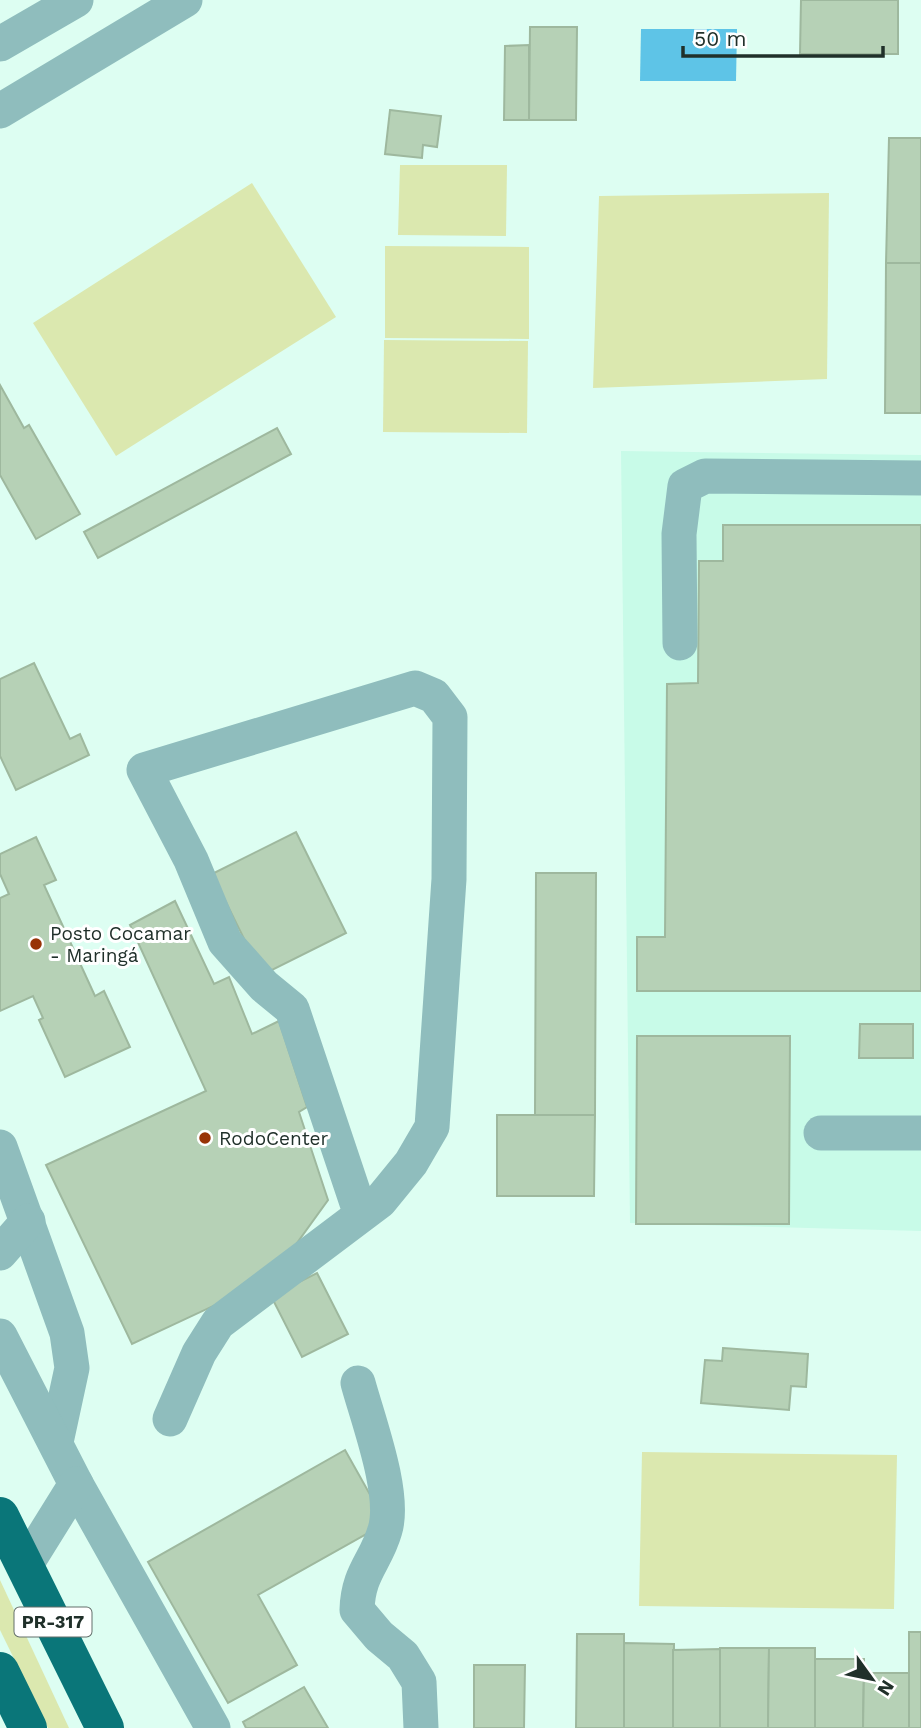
<svg xmlns="http://www.w3.org/2000/svg" width="921" height="1728" viewBox="0 0 921 1728" font-family="'Work Sans',sans-serif">
  <rect width="100%" height="100%" fill="#ddfef2"/>
  <polygon fill="#c8fbe8" points="621,451 921,455 921,1231 630,1223"/>
  <g fill="#dbe8af">
    <polygon points="400,165 507,165 506,236 398,235"/>
    <polygon points="252,183 336,317 116,456 33,323"/>
    <polygon points="829,193 827,379 593,388 599,196"/>
    <polygon points="385,246 529,247 529,339 385,338"/>
    <polygon points="384,340 528,341 527,433 383,432"/>
    <polygon points="642,1452 897,1455 894,1609 639,1606"/>
    <polygon points="0,1580 69,1728 48,1728 0,1630"/>
  </g>
  <polygon fill="#5ec4e7" points="641,29 737,29 736,81 640,81"/>
  <g fill="#b6d1b6" stroke="#9eb89e" stroke-width="2">
    <polygon points="801,0 898,0 898,54 800,54"/>
    <polygon points="530,27 577,27 576,120 529,120"/>
    <polygon points="529,45 529,120 504,120 505,46"/>
    <polygon points="390,110 441,116 437,147 423,145 422,158 385,154"/>
    <polygon points="889,138 921,138 921,263 886,263"/>
    <polygon points="886,263 921,263 921,413 885,413"/>
    <polygon points="0,385 24,428 29,425 80,514 36,539 0,475"/>
    <polygon points="277,428 291,454 98,558 84,532"/>
    <polygon points="723,525 921,525 921,991 637,991 637,937 665,937 667,684 698,683 699,561 723,561"/>
    <polygon points="34,663 70,739 80,734 89,755 16,790 0,756 0,679"/>
    <polygon points="296,832 346,933 262,975 212,874"/>
    <polygon points="36,837 56,880 44,885 95,996 104,991 130,1047 65,1077 39,1020 43,1018 33,996 0,1011 0,898 9,894 0,874 0,854"/>
    <polygon points="536,873 596,873 595,1115 535,1115"/>
    <polygon points="175,901 214,984 229,977 252,1034 279,1021 307,1107 299,1112 328,1200 271,1279 132,1344 46,1165 206,1091 130,925"/>
    <polygon points="860,1024 913,1024 913,1058 859,1058"/>
    <polygon points="637,1036 790,1036 789,1224 636,1224"/>
    <polygon points="497,1115 595,1115 594,1196 497,1196"/>
    <polygon points="317,1273 348,1334 302,1357 271,1296"/>
    <polygon points="723,1348 808,1354 806,1387 791,1386 789,1410 701,1403 705,1360 722,1361"/>
    <polygon points="345,1450 386,1523 258,1595 297,1665 228,1703 148,1562"/>
    <rect x="909" y="1632" width="12" height="96"/>
    <polygon points="577,1634 624,1634 624,1728 576,1728"/>
    <polygon points="624,1643 674,1644 673,1728 624,1728"/>
    <polygon points="720,1648 769,1648 768,1728 720,1728"/>
    <polygon points="769,1648 815,1648 815,1728 768,1728"/>
    <polygon points="720,1649 720,1728 673,1728 673,1650"/>
    <polygon points="815,1659 864,1659 863,1728 815,1728"/>
    <polygon points="474,1665 525,1665 524,1728 474,1728"/>
    <polygon points="864,1673 909,1673 909,1728 863,1728"/>
    <polygon points="304,1687 328,1728 246,1728 243,1722"/>
  </g>
  <g fill="none" stroke-linecap="round" stroke-linejoin="round">
    <g stroke="#8fbdbd" stroke-width="35">
      <polyline points="0,44 76,0"/>
      <polyline points="0,111 185,0"/>
      <polyline points="680,643 679,534 685,486 705,476 921,478"/>
      <polyline points="821,1133 921,1133"/>
      <polyline points="0,1147 67,1333 72,1368 56,1442"/>
      <polyline points="0,1253 28,1221"/>
      <polyline points="0,1336 76,1484 213,1728"/>
      <path d="M358 1383C368 1420 396 1494 385 1530 376 1562 358 1572 357 1610L379 1636 403 1656 419 1682 421 1728"/>
      <polyline points="170,1419 199,1353 218,1323 380,1201 411,1163 432,1127 449,879 450,717 434,696 415,688 144,770 191,860 225,942 264,986 292,1009 361,1215"/>
      <polyline points="25,1566 76,1484"/>
    </g>
    <g stroke="#0a7679" stroke-width="38">
      <polyline points="0,1516 105,1728"/>
      <polyline points="0,1671 28,1728"/>
    </g>
  </g>
  <g fill="#983306" stroke="#fff" stroke-width="2.5">
    <circle cx="36" cy="944" r="7"/>
    <circle cx="205" cy="1138" r="7"/>
  </g>
  <g text-anchor="middle" stroke-width="6" stroke-linejoin="round" paint-order="stroke">
    <rect fill="#fff" stroke="#636e6a" stroke-width="2" x="14.5" y="1607.5" width="77" height="29" rx="5"/>
    <g font-size="18" font-weight="bold" fill="#20302a">
      <text x="53" y="1628">PR-317</text>
    </g>
    <g font-size="19" fill="#20302a" stroke="#fff" text-anchor="start">
      <text x="50" y="940">Posto Cocamar<tspan x="50" dy="22">- Maringá</tspan></text>
      <text x="219" y="1145">RodoCenter</text>
    </g>
  </g>
  <g transform="translate(872 1679) rotate(123)" stroke="#ffffff" stroke-width="5" paint-order="stroke">
  <path d="M0-5L12 26L0 18L-12 26Z" fill="#20302a"/>
  <text y="-10" font-size="19" font-weight="bold" text-anchor="middle" fill="#20302a">N</text>
  </g>
  <path d="M683 46v10h200v-10" fill="none" stroke="#20302a" stroke-width="3.5"/>
  <text x="694" y="46" font-size="21" fill="#20302a" stroke="#ffffff" stroke-width="5" paint-order="stroke">50 m</text>
</svg>
